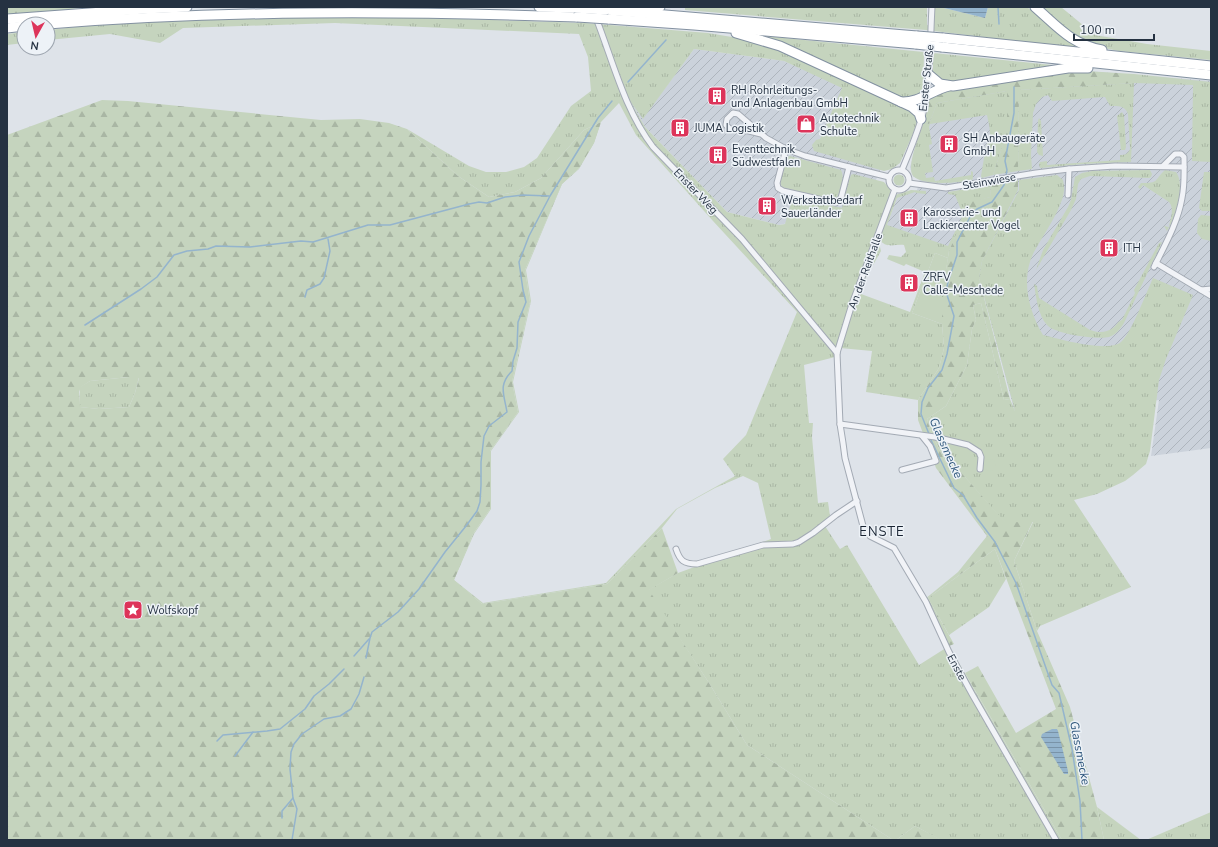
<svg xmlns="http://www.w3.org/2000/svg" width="1218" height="847" viewBox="0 0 1218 847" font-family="'Nunito Sans',sans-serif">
  <defs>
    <pattern id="industrial-furrows" width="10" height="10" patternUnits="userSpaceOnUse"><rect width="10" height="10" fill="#cbd2db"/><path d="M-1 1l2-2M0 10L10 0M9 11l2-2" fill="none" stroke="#aeb5bd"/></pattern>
    <pattern id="grass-tufts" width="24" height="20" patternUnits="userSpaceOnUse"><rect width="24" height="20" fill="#c5d4be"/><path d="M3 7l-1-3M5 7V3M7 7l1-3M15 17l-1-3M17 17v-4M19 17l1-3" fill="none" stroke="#a9b6a4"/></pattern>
    <pattern id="forest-firs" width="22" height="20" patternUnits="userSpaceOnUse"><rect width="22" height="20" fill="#c5d4be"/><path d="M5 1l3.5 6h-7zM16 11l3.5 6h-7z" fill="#a9b6a4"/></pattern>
    <pattern id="water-rules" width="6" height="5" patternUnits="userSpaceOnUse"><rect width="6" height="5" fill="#94b4cd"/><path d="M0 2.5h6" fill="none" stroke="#7993a8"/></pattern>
  </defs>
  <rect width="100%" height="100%" fill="#dee3e9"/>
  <g fill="url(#industrial-furrows)">
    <polygon points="694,49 784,61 843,87 881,167 876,180 888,201 779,225 727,212 645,127 627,96 643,118"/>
    <polygon points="1086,71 1211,81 1211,448 1151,456 1159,400 1051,414 1015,413 979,278 949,251 885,230 897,198 917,190 920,180 913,176 910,167 924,122 929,101 1001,82"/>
  </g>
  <g fill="url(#grass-tufts)" fill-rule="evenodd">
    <polygon points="709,7 927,7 927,25 933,26 935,7 944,7 944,8 985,18 988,7 1026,7 1034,11 1066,39 1081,49 926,30 685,10 685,8"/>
    <polygon points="1042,7 1061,7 1095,35 1147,44 1211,51 1211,60 1119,51 1098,47 1079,39"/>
    <path d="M335 15 585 23 708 33 738 38 777 49 913 111 917 118 916 127 900 163 892 169 884 171 814 151 812 145 816 140 820 139 842 88 784 61 694 49 643 119 630 101 645 127 727 212 779 225 785 224 793 196 842 208 849 180 851 175 853 174 884 182 890 189 891 194 836 347 832 351 835 357 804 365 809 423H813L812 437 818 503 828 502 830 516 832 520 825 526 840 549 847 545 919 665 949 646 1062 840H941L915 826 896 840H893L747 745 709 683 648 590 678 573 771 539 758 483 743 476 715 488 677 509 662 528 607 584 482 604 453 580 473 534 490 509V451L518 412 512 382 530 302 525 270 562 183 579 168 601 122 584 130 541 178 515 192 489 197 458 176 407 129 469 166 486 172H506L524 167 537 158 571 106 591 91 588 57 579 34 335 23 183 28 160 43 110 34 48 40V30C143 19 239 18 335 15ZM619 103 636 135 713 221 797 312 746 435 723 459 735 476 676 509 606 583 483 603 454 580 474 534 491 509V451L519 412 513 382 531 301 526 270 562 184 579 169 594 143 601 122Z"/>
    <polygon points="24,32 24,43 7,45 7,34"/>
    <polygon points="754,35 1062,66 952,83 939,80 932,73 933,56 924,55 923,91 914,98 900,98"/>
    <path d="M1134 74 1211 82V162L1192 161 1193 85 1134 83 1131 162 1083 164 1040 168 1039 164 1040 162 1047 161V165L1120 160V155C1125 155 1128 154 1130 149L1128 114C1125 105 1117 106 1110 106L1105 97 1052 101 1048 95 1042 97 1036 104 1033 113 1031 155 1032 169 1018 171 1019 90 1134 83Z"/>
    <path d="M1007 91V132L993 175 982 178 981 176 986 146C993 138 989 125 987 115L930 124 929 127 932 144 929 145 933 172 925 173 926 178 934 177 935 181 971 175V171L973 172V178L972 180C958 183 923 186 913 176 906 166 920 133 924 122L929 124 937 103Z"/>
    <polygon points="1122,112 1124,115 1126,147 1125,150 1121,150 1117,116"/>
    <polygon points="1039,118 1041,121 1043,156 1039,155 1037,152 1038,121"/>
    <path d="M787 157 790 156 841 170C845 177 841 190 837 197L834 199H827L782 187C778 180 782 164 787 157Z"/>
    <polygon points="1150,170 1152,174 1151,177 1149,178 1090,176 1081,179 1078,184 1076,199 1071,210 1036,270 1043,250 1068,207 1071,200 1075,177 1082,173 1092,171"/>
    <path d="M1165 170 1176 172C1186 185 1175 219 1167 231L1164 226 1169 227C1170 219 1175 209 1169 202L1143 185 1140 189 1138 187 1141 183C1160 183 1153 181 1165 170Z"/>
    <polygon points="1204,172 1211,172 1211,211 1202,211 1199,208"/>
    <circle cx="899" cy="180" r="5.5"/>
    <path d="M1057 175 1063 180C1066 193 1062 200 1057 212 1050 226 1041 239 1034 252 1020 279 1029 311 1043 335 1059 339 1108 353 1121 342 1131 334 1147 291 1153 278L1193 295 1166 359 1159 380 1150 451 1146 464 1133 475 1125 481 1097 494 1074 500 1131 587 1040 626 1037 631 1014 561 1033 522 1006 524 957 468 948 467 932 435 927 419 946 406 967 365 972 329 976 320 973 305 981 303 1004 400 1010 399 1015 411 979 278 982 261 1019 190V180Z"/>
    <path d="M991 185 990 197 970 203 949 251 948 258 935 253 912 313 942 324 944 348 939 368 918 400 866 392 872 351 840 348 852 309 861 294 910 312 925 272 906 264 904 266 887 259 889 255 901 257 906 252 904 245C894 244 886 249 879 239L895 195 911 190 926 191V194L916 193 915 192 897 198 887 225 948 246 963 215 955 195 948 194V192Z"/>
    <polygon points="1201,215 1211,216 1211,241 1202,239 1197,233 1198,219"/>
    <path d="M1162 242 1124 323C1120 329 1116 335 1109 337 1098 340 1054 334 1047 325 1038 315 1036 297 1034 284L1037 286 1039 298 1090 330C1098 333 1106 333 1113 328 1117 325 1117 322 1122 320L1135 293 1134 290 1159 243Z"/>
    <polygon points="877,245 880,247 881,251 864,281"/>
    <polygon points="129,377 139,377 135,393 129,407 99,409 79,407 80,387 90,381"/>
    <polygon points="995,549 1006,579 989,607 949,635 928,598"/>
    <polygon points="1097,807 1141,840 1104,840"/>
    <polygon points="1211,812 1211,840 1146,840"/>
  </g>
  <g fill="url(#forest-firs)" fill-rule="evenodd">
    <polygon points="7,7 90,7 7,16"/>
    <path d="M1086 71 1134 74V83L1019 90 1018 171 993 175 1007 132V91L937 103 929 124 924 122C926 111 927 99 935 93L1001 82Z"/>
    <path d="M102 100 128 101 321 120 360 119 389 123 407 129 458 176 489 197 515 192 541 178 584 130 601 122 594 143 579 168 562 184 525 270 530 302 512 382 518 412 490 451V509L473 534 454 580 482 604 607 584 662 528 678 573 649 590 709 683 747 745 893 840H7V135ZM129 377 139 378 135 393 129 407 99 409 80 407 79 392 81 387 90 381Z"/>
    <polygon points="1018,180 1018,190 982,261 979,278 1010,399 1004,400 981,303 973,305 976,320 972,329 967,365 946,406 927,419 932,435 948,467 957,468 1006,523 1033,521 1014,561 1037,631 1070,707 1097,807 1104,840 1062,840 965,673 978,666 1016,733 1056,709 995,549 928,598 954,644 949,646 925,599 958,572 987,536 936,468 918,420 918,400 939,368 944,348 942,324 942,294 949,251 970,202 990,197 991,185"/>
    <polygon points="915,826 940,839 941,840 896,840"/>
  </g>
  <g fill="#c5d4be">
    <polygon points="935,253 948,258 942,294 942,324 912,313"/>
    <circle cx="990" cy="465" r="6"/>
  </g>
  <g fill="url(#water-rules)">
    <polygon points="944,7 988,7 985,18 944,8"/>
    <polygon points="1052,729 1057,729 1058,731 1068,771 1068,774 1064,774 1041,737 1042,734"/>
  </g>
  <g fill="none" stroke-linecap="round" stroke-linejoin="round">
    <g stroke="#94b4cd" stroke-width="1.5">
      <polyline points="998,7 999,24"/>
      <polyline points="628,82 666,40"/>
      <polyline points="1006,176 1007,170 1005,161 1014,113 1014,87"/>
      <polyline points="305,297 307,290 320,284 324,278 330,251 328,239"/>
      <polyline points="85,325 141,289 157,277 174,255 187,251 208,249 216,246 250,247 301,241 313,242 368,225 390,225 469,204 479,202 487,203 505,197 523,195 549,196"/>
      <polyline points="929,434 921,414 922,402 928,388 942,370 947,354 954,316 946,292 948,282 957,255 957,242 971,215 977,209 992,202 1004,185 1005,179"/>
      <polyline points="930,438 954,488 963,495 977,518 995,542 1016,583 1052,685 1059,693 1072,749 1080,801 1082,840"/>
      <polyline points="354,656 369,639"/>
      <path d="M366 658 370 638 372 632 398 612 419 589 445 552 466 526 477 511 480 502 481 485V462L484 436 489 426 507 412C504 394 498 385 512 371L513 361 517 348 518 322 526 302 523 290 519 262 529 236 550 196 598 118 612 101"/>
      <polyline points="217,741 223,735 267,731 280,729 305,709 314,696 329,684 344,669"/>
      <polyline points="235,756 253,732"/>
      <polyline points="282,818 282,811 293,798"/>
      <polyline points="292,840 297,809 293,798 290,769 291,752 294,744 302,734 324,719 340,716 351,709 359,694 364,677"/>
    </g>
    <defs>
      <g id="street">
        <path d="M596 18C613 61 624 109 653 147L742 239 837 353"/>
        <polyline points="761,134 749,131 730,129 726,125 727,119 733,113 738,114 766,138 786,149 805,156 889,177"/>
        <polyline points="786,149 777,183 778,188 783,191 836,203 841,198 849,167"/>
        <circle cx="899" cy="180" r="10"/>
        <path d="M902 170C910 150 919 130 924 109 931 78 930 39 932 7"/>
        <polyline points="909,183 946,188 1036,173 1069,169 1115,166 1184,167"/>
        <polyline points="895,189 852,304 837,353 840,424 843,443 845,458 863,526 870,536 894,548 926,602 949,652 972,694 1056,840"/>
        <polyline points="1068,195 1069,169"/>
        <polyline points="1156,263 1211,296"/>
        <path d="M1154 267C1165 245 1178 222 1182 198 1185 184 1184 171 1184 157L1181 154H1175L1163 166"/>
        <polyline points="1201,290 1211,289"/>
        <polyline points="840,424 935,437 968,445 979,452 981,457 980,469"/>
        <polyline points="902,470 936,461 930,446 922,436"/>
        <path d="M676 549C680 561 684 564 697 564L763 545 793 544 799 542 813 533 836 515 857 501"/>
      </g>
      <g id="highway">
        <polyline points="539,7 574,8"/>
        <path d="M1035 7C1058 27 1071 44 1102 50"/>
        <polyline points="640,8 660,7"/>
        <polyline points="606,10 917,36"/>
        <polyline points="7,19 144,9 187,7"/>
        <polyline points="608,19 694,25 916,44"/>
        <path d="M48 24C224 10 400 11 577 17"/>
        <polyline points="7,28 24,26"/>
        <polyline points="736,33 780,46 912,107 919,113 921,119"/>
        <polyline points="943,38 1211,66"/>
        <polyline points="942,47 1211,75"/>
        <polyline points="928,74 940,84 953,86 1068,68 1088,68"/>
        <path d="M901 102C919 103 932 90 949 86"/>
      </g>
    </defs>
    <use href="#street" stroke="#a3aab4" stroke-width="7"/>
    <use href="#highway" stroke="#8391a1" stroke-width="11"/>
    <use href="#street" stroke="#f1f3f7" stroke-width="5"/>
    <use href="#highway" stroke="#fff" stroke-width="9"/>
    <defs>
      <g id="highway-bridge">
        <polyline points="574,8 606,10"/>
        <polyline points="577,17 608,19"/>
        <polyline points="917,36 943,38"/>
        <polyline points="916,44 942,47"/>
      </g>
    </defs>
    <use href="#highway-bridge" stroke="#8391a1" stroke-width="11" stroke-linecap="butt"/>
    <use href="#highway-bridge" stroke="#fff" stroke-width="9"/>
  </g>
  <defs>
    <symbol id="building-square" viewBox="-11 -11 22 22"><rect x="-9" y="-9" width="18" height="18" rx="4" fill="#dd345a" stroke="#edf2f7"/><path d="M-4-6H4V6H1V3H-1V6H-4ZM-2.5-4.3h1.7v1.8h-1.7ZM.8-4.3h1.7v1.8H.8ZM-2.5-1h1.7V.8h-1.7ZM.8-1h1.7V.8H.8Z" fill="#fff"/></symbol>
    <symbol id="shop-square" viewBox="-11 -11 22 22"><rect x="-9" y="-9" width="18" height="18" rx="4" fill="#dd345a" stroke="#edf2f7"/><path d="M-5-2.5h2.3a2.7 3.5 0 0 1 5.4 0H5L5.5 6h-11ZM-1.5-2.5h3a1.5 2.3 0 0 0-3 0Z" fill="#fff"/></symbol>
    <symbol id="sight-square" viewBox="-11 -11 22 22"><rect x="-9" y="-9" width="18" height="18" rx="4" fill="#dd345a" stroke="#edf2f7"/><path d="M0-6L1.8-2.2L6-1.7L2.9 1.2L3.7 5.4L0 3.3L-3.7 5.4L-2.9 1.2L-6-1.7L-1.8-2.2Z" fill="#fff"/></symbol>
  </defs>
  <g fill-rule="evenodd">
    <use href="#building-square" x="706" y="85" width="22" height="22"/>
    <use href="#shop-square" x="795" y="113" width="22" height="22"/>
    <use href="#building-square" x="669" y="117" width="22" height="22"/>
    <use href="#building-square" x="938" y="133" width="22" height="22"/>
    <use href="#building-square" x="707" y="144" width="22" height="22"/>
    <use href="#building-square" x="756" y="195" width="22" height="22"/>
    <use href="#building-square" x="898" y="207" width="22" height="22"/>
    <use href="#building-square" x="1098" y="237" width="22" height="22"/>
    <use href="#building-square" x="898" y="272" width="22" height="22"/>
    <use href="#sight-square" x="122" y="599" width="22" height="22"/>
  </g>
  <g text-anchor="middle" stroke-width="3" stroke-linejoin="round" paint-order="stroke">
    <g font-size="11" fill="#253242" stroke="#edf2f7">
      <text transform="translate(926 78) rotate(-84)" y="4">Enster Straße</text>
      <text transform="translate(989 181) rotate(-10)" y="4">Steinwiese</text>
      <text transform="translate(696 191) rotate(46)" y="4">Enster Weg</text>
      <text transform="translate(865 271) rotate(-70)" y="4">An der Reithalle</text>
      <text transform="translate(957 667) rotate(62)" y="4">Enste</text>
    </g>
    <g font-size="11" fill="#253242" stroke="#edf2f7" text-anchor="start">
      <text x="731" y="94">RH Rohrleitungs-<tspan x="731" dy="13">und Anlagenbau GmbH</tspan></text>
      <text x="820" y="122">Autotechnik<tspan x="820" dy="13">Schulte</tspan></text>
      <text x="694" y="132">JUMA Logistik</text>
      <text x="963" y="142">SH Anbaugeräte<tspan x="963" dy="13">GmbH</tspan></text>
      <text x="732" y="153">Eventtechnik<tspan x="732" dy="13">Südwestfalen</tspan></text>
      <text x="781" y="204">Werkstattbedarf<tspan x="781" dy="13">Sauerländer</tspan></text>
      <text x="923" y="216">Karosserie- und<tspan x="923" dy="13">Lackiercenter Vogel</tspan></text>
      <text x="1123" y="252">ITH</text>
      <text x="923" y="281">ZRFV<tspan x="923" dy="13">Calle-Meschede</tspan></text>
      <text x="147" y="614">Wolfskopf</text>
    </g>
    <g font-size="12" font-style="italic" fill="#2b547a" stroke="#edf2f7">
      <text transform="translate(946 448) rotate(66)" y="4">Glassmecke</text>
      <text transform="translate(1080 753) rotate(79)" y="4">Glassmecke</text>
    </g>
    <g font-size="13" letter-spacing="1" fill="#182332" stroke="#edf2f7">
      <text x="882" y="536">ENSTE</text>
    </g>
  </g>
  <rect width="1218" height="847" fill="none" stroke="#253242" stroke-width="16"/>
  <g transform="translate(36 36) rotate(188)"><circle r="19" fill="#edf2f7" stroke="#9da5af"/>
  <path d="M0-3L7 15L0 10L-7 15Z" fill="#dd345a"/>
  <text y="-6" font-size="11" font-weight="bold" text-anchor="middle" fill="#253242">N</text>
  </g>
  <path d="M1074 34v6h80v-6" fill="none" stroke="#253242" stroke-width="2"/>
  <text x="1080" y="34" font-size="12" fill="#253242" stroke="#edf2f7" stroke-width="3" paint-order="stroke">100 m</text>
</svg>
